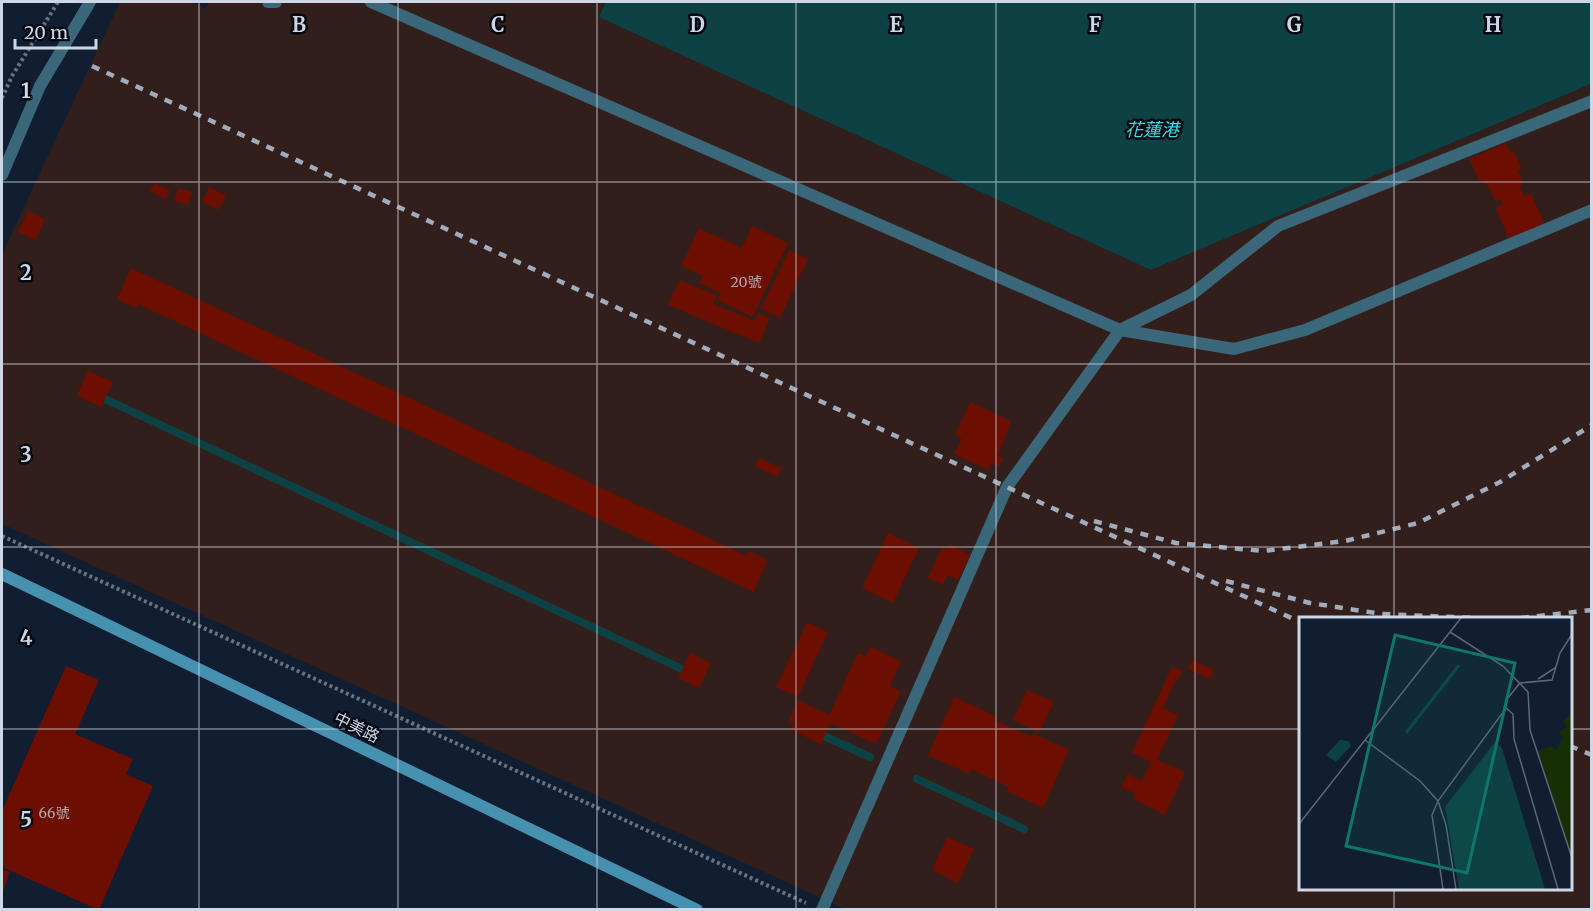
<svg xmlns="http://www.w3.org/2000/svg" width="1593" height="911" viewBox="0 0 1593 911" font-family="Merriweather,'Noto Sans TC',serif">
  <rect width="100%" height="100%" fill="#111d31"/>
  <path fill="#321f1c" fill-rule="evenodd" d="M120 2H193L205 9 209 2H606L600 17 1151 270 1591 84V909H845L2 524V254ZM1300 618H1570V888H1300Z"/>
  <polygon fill="#0e4144" points="606,2 1591,2 1591,84 1151,270 599,17"/>
  <g fill="none" stroke-linecap="round" stroke-linejoin="round">
    <g stroke="#0e4144" stroke-width="8">
      <polyline points="105,399 682,669"/>
      <polyline points="824,736 870,757"/>
      <polyline points="917,779 1024,829"/>
    </g>
  </g>
  <g fill="#6c0e00">
    <polygon points="1506,143 1510,152 1514,151 1522,169 1518,170 1524,184 1519,186 1524,196 1531,193 1545,225 1509,241 1496,208 1503,205 1500,199 1495,201 1488,185 1479,181 1469,159"/>
    <polygon points="154,183 170,190 166,199 150,191"/>
    <polygon points="209,187 226,195 219,210 202,202"/>
    <polygon points="178,188 192,192 188,205 174,201"/>
    <polygon points="28,211 45,219 35,240 18,232"/>
    <polygon points="752,226 788,243 753,317 717,300 721,293 699,283 703,276 681,266 699,228 742,248"/>
    <polygon points="789,250 808,259 780,318 761,309"/>
    <polygon points="131,268 747,556 749,551 767,560 754,592 138,304 136,308 117,299"/>
    <polygon points="679,280 717,295 713,304 755,321 758,313 770,318 759,343 668,305"/>
    <polygon points="88,371 113,382 101,407 77,396"/>
    <polygon points="970,402 1011,421 998,456 1003,458 999,467 991,463 988,470 954,454 962,439 955,435"/>
    <polygon points="759,458 781,468 777,477 755,466"/>
    <polygon points="888,533 919,548 893,603 862,588"/>
    <polygon points="949,544 970,555 958,580 947,575 943,585 928,578 942,547 947,549"/>
    <polygon points="807,622 828,632 798,697 776,687"/>
    <polygon points="870,647 901,661 890,686 901,691 876,744 830,723 821,744 791,730 794,724 789,721 798,700 829,715 858,653 865,656"/>
    <polygon points="690,653 711,663 699,688 678,678"/>
    <polygon points="1192,660 1214,670 1210,679 1188,669"/>
    <polygon points="66,666 99,680 75,734 133,759 126,774 153,786 99,910 2,867 2,811"/>
    <polygon points="1172,667 1182,671 1178,680 1176,679 1163,708 1178,715 1157,760 1185,772 1165,815 1133,799 1136,794 1121,787 1128,774 1142,781 1151,762 1132,753"/>
    <polygon points="1027,690 1054,702 1039,733 1013,720"/>
    <polygon points="954,697 996,716 994,720 1032,737 1034,734 1069,750 1043,808 1007,791 1009,787 971,769 969,774 928,755"/>
    <polygon points="947,837 974,849 958,883 932,870"/>
    <polygon points="2,869 10,872 2,895"/>
  </g>
  <g fill="none" stroke-linecap="round" stroke-linejoin="round">
    <g stroke="#677283" stroke-width="4" stroke-dasharray="3 3" stroke-linecap="butt">
      <polyline points="2,98 12,76 58,2"/>
      <polyline points="2,536 806,903"/>
    </g>
    <g stroke="#3b677b" stroke-width="12">
      <polyline points="268,2 276,2"/>
      <polyline points="371,2 1120,330 1234,349 1305,330 1592,210"/>
      <polyline points="822,910 1007,487 1120,330 1191,295 1278,226 1592,101"/>
    </g>
    <polyline stroke="#3b677b" stroke-width="12" points="2,175 40,86 90,2"/>
    <polyline stroke="#4690b0" stroke-width="12" points="2,574 697,910"/>
    <g stroke="#a1abba" stroke-width="4.5" stroke-dasharray="8 8" stroke-linecap="butt">
      <polyline points="92,66 1300,622"/>
      <polyline points="1094,521 1176,543 1263,551 1345,541 1418,523 1500,482 1592,425"/>
      <polyline points="1226,581 1310,603 1382,614 1475,618"/>
      <polyline points="1521,618 1592,610"/>
      <polyline points="1570,746 1592,755"/>
    </g>
  </g>
  <path fill="none" stroke="#ced7e5" stroke-width="1.5" stroke-opacity="0.55" d="M199 2V910M398 2V910M597 2V910M796 2V910M996 2V910M1195 2V910M1394 2V618M2 182H1592M2 364H1592M2 547H1592M2 729H1300M1570 729H1592M1394 888V910"/>
  <g text-anchor="middle" stroke-width="5" stroke-linejoin="round" paint-order="stroke">
    <g font-size="14" fill="#b6a5ac">
      <text x="746" y="287">20號</text>
      <text x="54" y="818">66號</text>
    </g>
    <g font-size="16" fill="#ced7e5" stroke="#040810">
      <text transform="translate(357 727) rotate(26)" y="6">中美路</text>
    </g>
    <g font-size="18" font-style="italic" fill="#3adbe4" stroke="#040810">
      <text x="1152" y="136">花蓮港</text>
    </g>
  </g>
  <g transform="translate(1299 617)">
    <rect width="273" height="273" fill="#111d31"/>
    <path d="M273 96V245L239 134 251 129 258 133 264 120 260 115 268 109 264 104Z" fill="#172f05"/>
    <path d="M41 123 50 124 52 129 37 145 27 138ZM196 125 203 131 246 272H160L146 190Z" fill="#0e4144"/>
    <path fill="none" stroke="#0e4144" stroke-width="3" d="M107 116 160 48"/>
    <path fill="none" stroke="#5d6779" stroke-width="1.5" d="M151 15 204 49 229 75 231 113 273 241M239 62 256 51M207 91 208 82 221 66 253 63 261 36 273 17M66 123 121 164 139 184 147 208 157 272M0 207 162 1M144 272 133 198 139 184 207 91 214 97 215 122 259 272"/>
    <path fill="#0f766e" fill-opacity="0.15" stroke="#0f766e" stroke-width="3" d="M96 18 216 46 168 256 47 229Z"/>
    <rect width="273" height="273" fill="none" stroke="#ced7e5" stroke-width="3"/>
  </g>
  <g font-size="20" text-anchor="middle" font-weight="bold" fill="#ced7e5" stroke="#040810" stroke-width="5" stroke-linejoin="round" paint-order="stroke">
    <text x="299" y="32">B</text>
    <text x="498" y="32">C</text>
    <text x="697" y="32">D</text>
    <text x="896" y="32">E</text>
    <text x="1095" y="32">F</text>
    <text x="1294" y="32">G</text>
    <text x="1493" y="32">H</text>
    <text x="26" y="98">1</text>
    <text x="26" y="280">2</text>
    <text x="26" y="462">3</text>
    <text x="26" y="645">4</text>
    <text x="26" y="827">5</text>
  </g>
  <rect width="1593" height="911" fill="none" stroke="#ced7e5" stroke-width="6"/>
  <path d="M15 39v9h81v-9" fill="none" stroke="#ced7e5" stroke-width="3"/>
  <text x="24" y="39" font-size="18" fill="#ced7e5" stroke="#040810" stroke-width="4.5" paint-order="stroke">20 m</text>
</svg>
